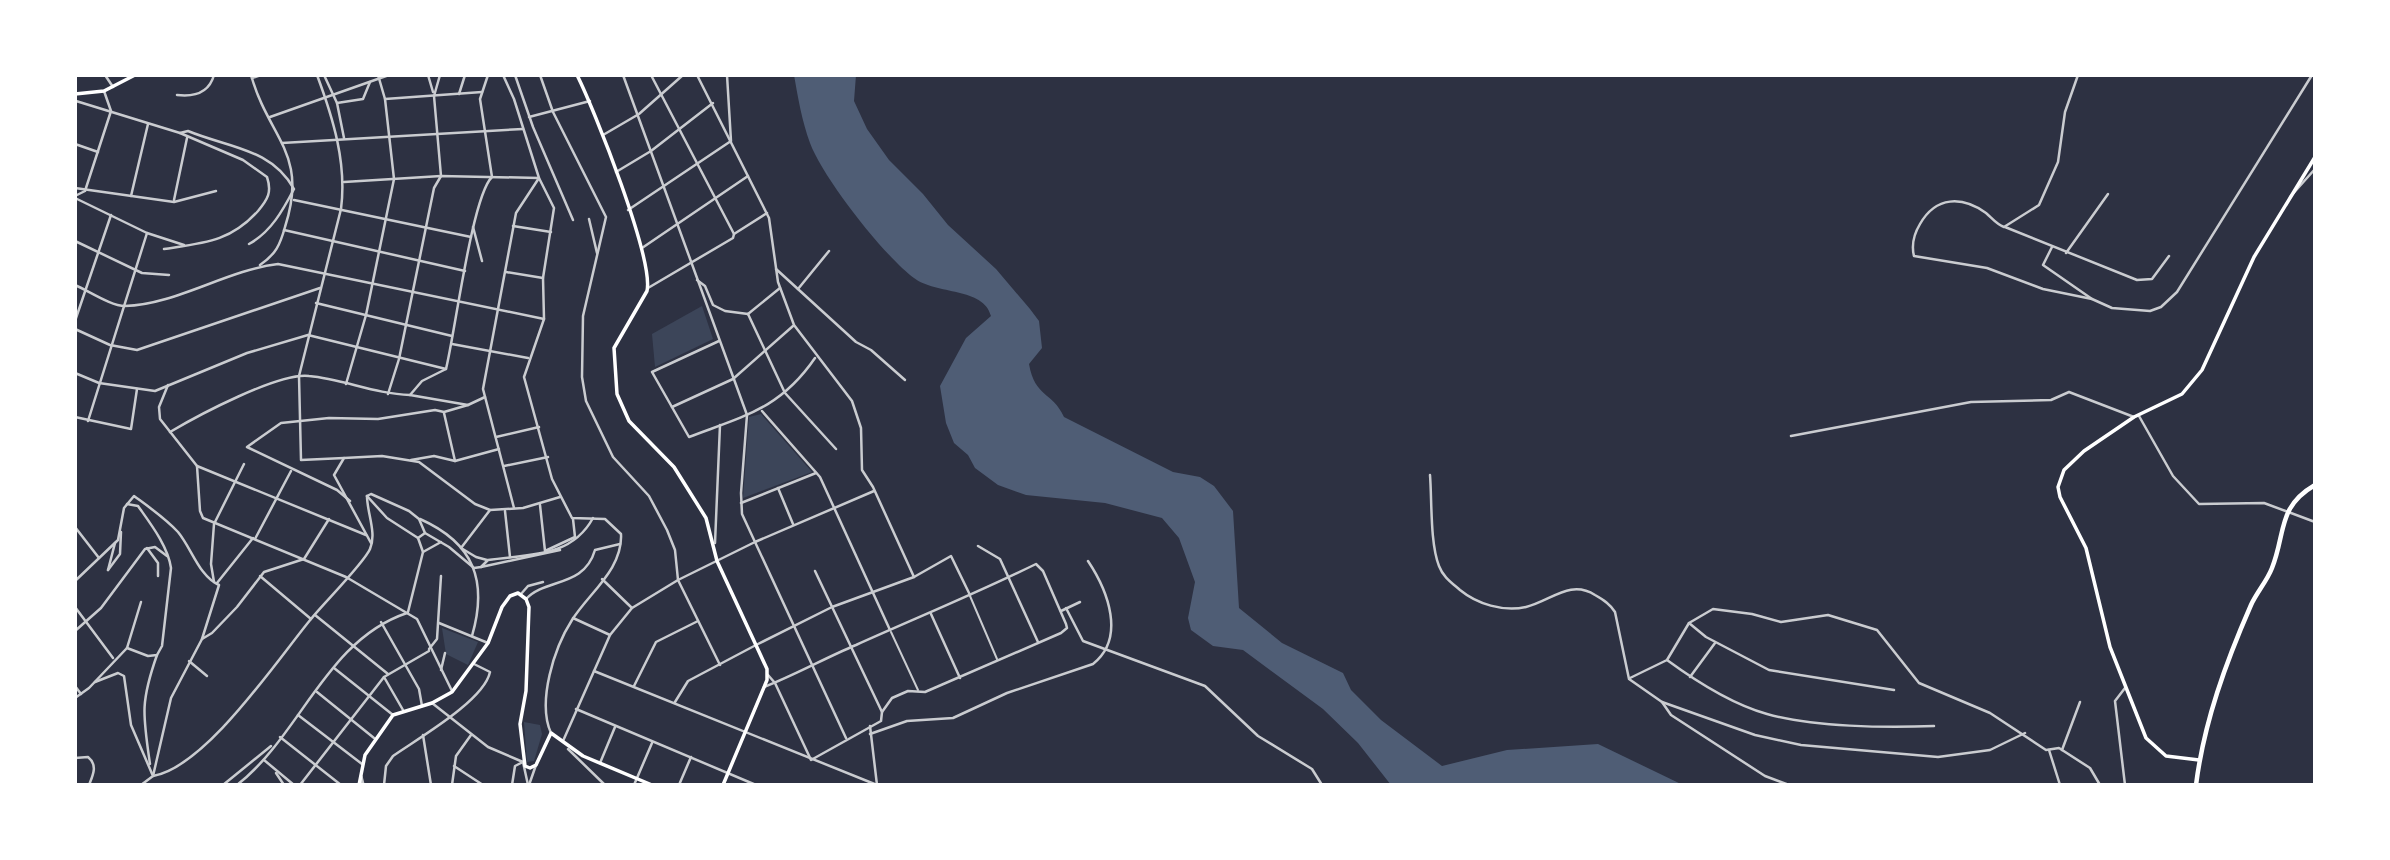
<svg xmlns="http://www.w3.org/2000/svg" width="2390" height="860" viewBox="0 0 2390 860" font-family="'Fira Sans',sans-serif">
  <rect width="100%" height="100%" fill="#2d3142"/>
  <g fill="#3c4559">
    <polygon points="702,306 713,339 655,367 652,334"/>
    <polygon points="761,414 812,472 743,498 749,417"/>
    <polygon points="442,628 478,642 468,665 446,654"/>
    <polygon points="524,722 540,725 542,734 534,761 527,762"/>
  </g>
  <path fill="#4f5d75" d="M794 75H856L854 101 867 129 889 160 923 194 948 225 996 269 1030 309 1039 321 1042 348 1029 364C1035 398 1052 391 1064 417L1173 472 1200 477 1214 486 1233 511 1239 608 1282 643 1343 673 1351 690 1381 720 1442 766 1507 750 1598 744 1683 785H1391L1358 743 1323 709 1243 650 1213 646 1191 630 1188 618 1195 582 1179 538 1162 518 1105 503 1026 495 998 485 975 468 968 455 954 443 946 423 940 386 966 338 991 316C984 287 936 295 914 278 884 256 823 178 810 143 802 121 798 98 794 75Z"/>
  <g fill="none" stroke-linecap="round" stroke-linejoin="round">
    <g stroke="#caccd0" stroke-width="2">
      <polyline points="970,596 997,659"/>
      <polyline points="891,632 918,690"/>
    </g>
    <g stroke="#caccd0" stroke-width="2.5">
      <polyline points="105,75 113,87"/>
      <path d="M251 75C269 139 309 153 285 227 280 245 276 254 260 265"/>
      <path d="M317 75C333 118 347 163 341 209L299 376 301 460 344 458"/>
      <polyline points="324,75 337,103 344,138"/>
      <polyline points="428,75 433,92"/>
      <path d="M503 75 514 99 539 178 554 208 543 278 544 319 524 377 552 479 572 518 605 519 621 534C623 569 589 593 572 620 554 648 537 702 551 733"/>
      <polyline points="515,75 533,127 573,220"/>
      <polyline points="540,75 553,112 606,217 583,316 582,377 586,401 613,457 649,496 667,530 675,550 678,580 720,665"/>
      <polyline points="623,75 747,415 741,493 742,514 846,738"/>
      <polyline points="651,75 734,234"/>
      <polyline points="697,75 769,218 778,282 794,325 852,401 861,428 862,470 873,487 914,577"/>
      <path d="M2078 75 2065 112 2058 162 2039 205 2004 227C1996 224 1992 218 1986 213 1962 196 1936 196 1920 224 1914 234 1911 244 1914 256L1987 268 2043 289 2092 299 2112 308 2150 311 2161 307 2177 292 2312 75"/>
      <polyline points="252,78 261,75"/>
      <polyline points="459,94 465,75"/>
      <path d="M177 95C194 97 209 93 214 75"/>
      <polyline points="385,99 482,92"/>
      <path d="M76 101 180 133 243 160 267 177C272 192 268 199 258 211 230 242 204 243 164 249"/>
      <polyline points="337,103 363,99 370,82"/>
      <polyline points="270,117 389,75"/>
      <polyline points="529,117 590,101"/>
      <path d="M180 133 188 131C229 148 271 148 294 189 283 210 271 232 249 244"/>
      <polyline points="603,135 639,114 683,75"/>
      <polyline points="282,143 523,129"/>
      <polyline points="75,144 98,152"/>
      <polyline points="616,172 651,151 713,103"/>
      <polyline points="344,182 441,176 539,178 516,213 483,389 514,508"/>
      <polyline points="75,188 174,202 216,191"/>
      <polyline points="75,196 85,191 111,111 104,91"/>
      <polyline points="131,196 148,124"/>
      <polyline points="2290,197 2315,169"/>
      <polyline points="75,198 147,233 184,245"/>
      <polyline points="174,200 187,138"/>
      <polyline points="294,200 471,237"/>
      <polyline points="628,210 731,141 727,75"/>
      <polyline points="589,219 597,253"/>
      <polyline points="513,226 551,232"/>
      <polyline points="473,227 482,261"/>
      <polyline points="2005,227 2137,280 2152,279 2169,256"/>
      <polyline points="284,230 465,271"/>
      <polyline points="75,241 142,273 169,275"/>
      <polyline points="2052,247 2043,265 2092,299"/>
      <polyline points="642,248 748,176"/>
      <polyline points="2066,253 2108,194"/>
      <polyline points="776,269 856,342 871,350 905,380"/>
      <polyline points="506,272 543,278"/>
      <polyline points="697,280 705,286 713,305 725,311 748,314"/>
      <path d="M75 285C89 291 111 306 125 306 175 305 227 270 278 264L544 319"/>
      <polyline points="648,288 733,238 734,234 767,213"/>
      <polyline points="798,289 829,251"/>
      <polyline points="316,303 452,336"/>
      <polyline points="748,314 785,393 836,449"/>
      <polyline points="748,314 780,288"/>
      <polyline points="75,321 111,215"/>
      <polyline points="75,329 110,345 137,350 320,288"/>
      <path d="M719 341 652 372 689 437C744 416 780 409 815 358"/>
      <polyline points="452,344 528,358"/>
      <polyline points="75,373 99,383 155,391 247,353 308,335 446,369"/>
      <polyline points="346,384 366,315 394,179 385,99 378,75"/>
      <polyline points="168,385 159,407 160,419 197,466 200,511 203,518 346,577 417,619 452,691"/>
      <polyline points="388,394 399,359 434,188 441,176 434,96 440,75"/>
      <path d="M485 397 468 405 410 395 422 381 446 369C455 333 472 196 492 177L480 99 488 75"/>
      <polyline points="672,407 733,379 793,326"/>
      <polyline points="762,411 820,477 890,630"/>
      <polyline points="444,413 455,461"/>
      <polyline points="2139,416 2173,476 2199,504 2264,503 2315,522"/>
      <polyline points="75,417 131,429 137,389"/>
      <polyline points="88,421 147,233"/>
      <path d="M170 432C197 416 279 372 309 376 343 379 375 394 410 395"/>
      <polyline points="1791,436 1971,402 2051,400 2069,392 2134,417"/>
      <polyline points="496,437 539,427"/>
      <polyline points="411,460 434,456 455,461 499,449"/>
      <polyline points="197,466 366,535"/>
      <polyline points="504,466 548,457"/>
      <path d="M1430 475C1432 501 1430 543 1439 566 1443 577 1452 583 1460 590 1477 604 1503 612 1526 607 1551 601 1570 579 1595 595 1604 600 1610 604 1615 612L1629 679 1662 702 1755 735 1801 745 1938 757 1990 750 2025 733"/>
      <polyline points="778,488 793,524"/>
      <path d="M367 496 371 494 409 511 419 519 425 533 449 547 474 568 481 567 488 560C530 554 571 558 593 518"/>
      <polyline points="367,496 387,518 418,538"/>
      <polyline points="350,501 337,490 247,447 281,423 329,418 378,419 435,410 444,412 468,405"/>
      <polyline points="741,503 816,473"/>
      <polyline points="540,505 545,551 575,537 573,519"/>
      <polyline points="505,511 510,557"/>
      <path d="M420 519C474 543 488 581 472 636"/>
      <polyline points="75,527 99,558"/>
      <polyline points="255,539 291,471"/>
      <polyline points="371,543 334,475 344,458 382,456 419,462 475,504 490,510 523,508 560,497"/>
      <polyline points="715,543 720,425"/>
      <polyline points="978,546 1000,559 1038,642"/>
      <polyline points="147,548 158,563 158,576"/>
      <polyline points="423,552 441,542"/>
      <polyline points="487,560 476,557 461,548 490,510"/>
      <polyline points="481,567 560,550"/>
      <polyline points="108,570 120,554 121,532"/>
      <polyline points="108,570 115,543"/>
      <polyline points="815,571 882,712"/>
      <polyline points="260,576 311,619"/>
      <polyline points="602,579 632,608"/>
      <path d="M75 581 118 540 124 508 134 496C149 507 165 518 178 532 192 549 199 576 219 585L202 639 171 698 153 776 141 785"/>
      <polyline points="214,582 211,564 214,524 244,464"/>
      <polyline points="217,583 253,538"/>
      <polyline points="521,594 528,586 543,582"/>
      <path d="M526 599C545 578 584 588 595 550L620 544"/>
      <polyline points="75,607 113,658"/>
      <polyline points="1066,608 1083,641 1205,686 1258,736 1312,769 1322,785"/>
      <polyline points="1061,611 1080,602"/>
      <polyline points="408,612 423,552 418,538 425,533"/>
      <polyline points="931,614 960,678"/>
      <polyline points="315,615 388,674"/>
      <polyline points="573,618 610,635"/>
      <polyline points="381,622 419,689 422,706"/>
      <polyline points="439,623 488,643"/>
      <polyline points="1689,623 1706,637 1769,670 1894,690"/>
      <polyline points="75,631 101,608 145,549 155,547 167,556"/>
      <polyline points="202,639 212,633 237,607 264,572 304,559 329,519"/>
      <path d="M127 648 148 656 157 655 162 646 171 568C168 546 150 523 138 506L127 504"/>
      <polyline points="429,649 437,639 441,576"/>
      <path d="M1667 660C1697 682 1731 704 1767 714 1813 727 1886 728 1934 726"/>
      <polyline points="189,661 207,676"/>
      <polyline points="334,668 393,715"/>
      <polyline points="441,670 445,653"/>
      <polyline points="594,671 877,785"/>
      <polyline points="384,677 403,710"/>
      <polyline points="1690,677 1715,643"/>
      <polyline points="1630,678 1667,660 1689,623 1713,609 1752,614 1781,622 1828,615 1877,630 1919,683 1990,713 2046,750 2059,748 2090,768 2100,785"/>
      <path d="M95 682 118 673 124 676 131 725 153 776C206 767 277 660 311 619 323 604 364 563 370 549 377 533 367 513 367 496"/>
      <polyline points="75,686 81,694"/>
      <polyline points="634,686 656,642 698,621"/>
      <path d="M764 687C795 675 825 658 856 645 916 618 977 593 1036 564L1043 571 1066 624 1067 628 1061 633 925 692 908 691 892 698 882 712 881 721 811 760 775 683 768 675"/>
      <polyline points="2125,688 2115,701 2125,785"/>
      <polyline points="317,692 374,738"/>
      <polyline points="75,698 89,688 127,648 141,602"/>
      <polyline points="675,702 688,681 756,645 832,607 914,577 951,556 970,595"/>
      <polyline points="1662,702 1671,715 1765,776 1789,785"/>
      <polyline points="432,703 488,747 523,762"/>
      <polyline points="576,709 756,785"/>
      <polyline points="298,715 362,764"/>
      <polyline points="870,726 877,785"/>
      <path d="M870 734 907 721 953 718 1007 693 1093 664C1126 638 1108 591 1088 561"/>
      <polyline points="423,735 431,785"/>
      <polyline points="280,737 341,785"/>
      <polyline points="563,741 610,635 632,608 678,580 755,542 874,491"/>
      <polyline points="568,749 605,785"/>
      <polyline points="2049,750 2060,785"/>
      <polyline points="2062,750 2080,702"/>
      <path d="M75 758 88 757C98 765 93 775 89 785"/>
      <polyline points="264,760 294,785"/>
      <polyline points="523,762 528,785"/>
      <polyline points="600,763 615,727"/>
      <path d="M150 764C143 715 140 703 157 655"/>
      <polyline points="454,766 483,785"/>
      <polyline points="276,773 284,785"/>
      <polyline points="223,785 271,746"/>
      <path d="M237 785C301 735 326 640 407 613"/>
      <polyline points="300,785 384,677 429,651"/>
      <path d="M384 785 386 766 393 756C417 739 484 701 490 672L474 664"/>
      <polyline points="452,785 456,756 471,735"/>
      <polyline points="512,785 515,766 523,762"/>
      <polyline points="529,785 536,765"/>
      <polyline points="634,785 652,743"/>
      <polyline points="679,785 691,757"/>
    </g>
    <polyline stroke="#caccd0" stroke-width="3.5" points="361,777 363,785"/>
    <g stroke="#fff" stroke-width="3.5">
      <path d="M577 75C594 109 654 259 647 291L614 348 617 394 629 421 674 467 706 518 717 561 767 669V680L723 785"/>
      <polyline points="75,94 104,91 135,75"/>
      <polyline points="2199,760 2166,756 2146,738 2110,647 2086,548 2060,497 2058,487 2064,470 2084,451 2134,417 2182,394 2202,370 2254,257 2315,157"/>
      <polyline points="359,785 365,755 393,715 432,703 452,692 488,643 502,607 510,596 518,593 526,599 529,607 526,691 520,724 525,766 530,768 536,765 551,733 583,756 652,785"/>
    </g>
    <path stroke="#fff" stroke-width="4.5" d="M2196 785C2204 722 2226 662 2251 605 2257 592 2267 581 2272 568 2286 533 2277 507 2315 485"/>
  </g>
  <rect width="2390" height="860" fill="none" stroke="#ffffff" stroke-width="154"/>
</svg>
